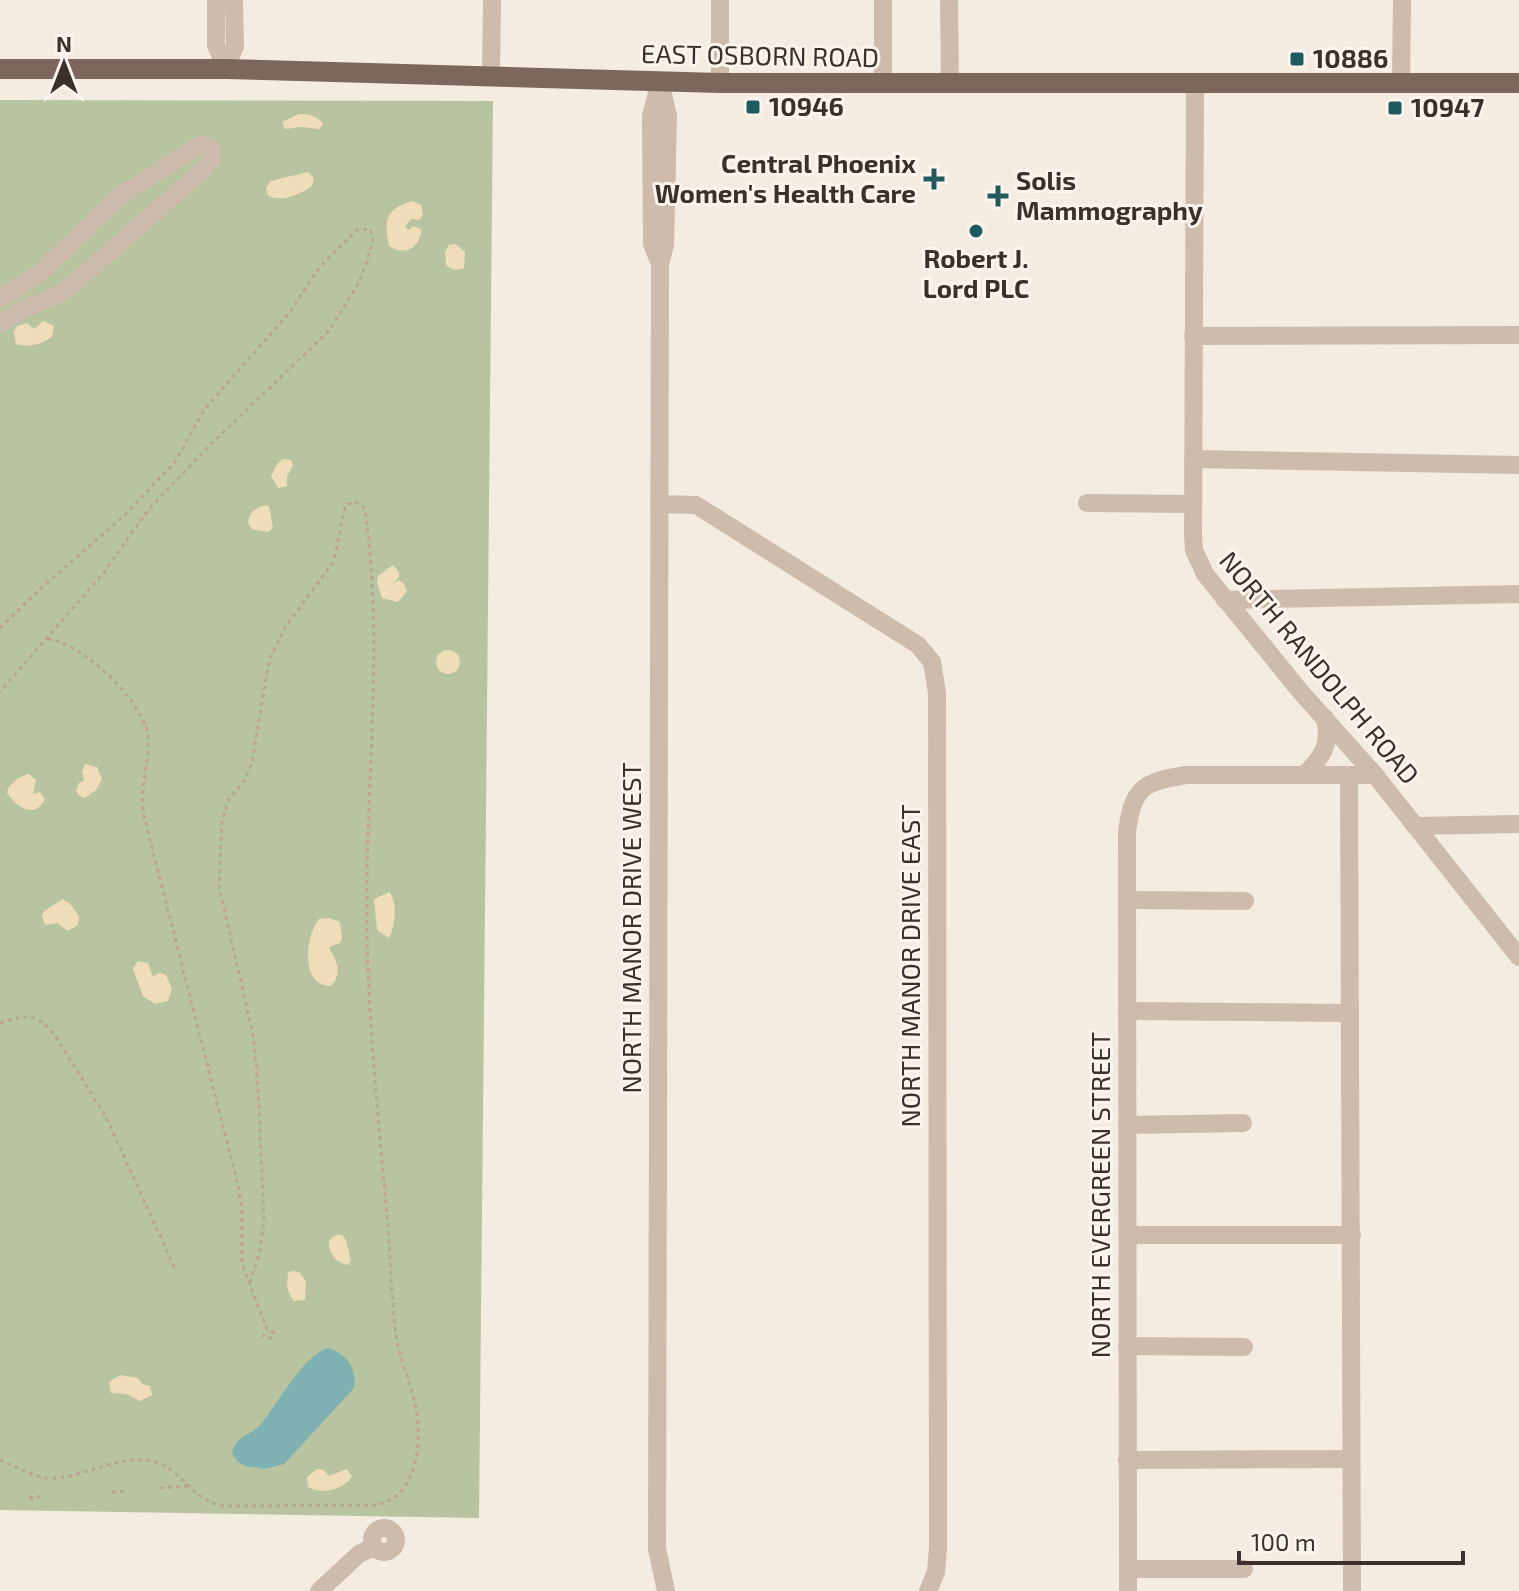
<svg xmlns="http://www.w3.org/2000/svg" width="1519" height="1591" viewBox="0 0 1519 1591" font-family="'Exo 2',sans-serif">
  <rect width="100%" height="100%" fill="#f4ebe1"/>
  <polygon fill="#b8c4a0" points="0,100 493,101 479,1518 0,1510"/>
  <g fill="#efdcb8">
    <path d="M299 114C309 114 315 115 323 123L320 129 302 127 285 129 282 122Z"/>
    <path d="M308 172 314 178 312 186C299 195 284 202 268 196L266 189 270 181Z"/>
    <path d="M413 201 421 205 423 215 419 220 411 219 405 227 409 230 413 226 421 229C421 247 405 257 389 246 384 220 385 209 413 201Z"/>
    <path d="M456 244 465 252 464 268C456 271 452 270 446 265L445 252 449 245Z"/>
    <path d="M43 321 54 326 52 337C42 344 28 348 16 344L14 332 17 326 27 323 34 329Z"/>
    <polygon points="283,459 291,460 293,466 287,476 287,486 278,488 271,476 277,464"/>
    <path d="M265 505 269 506 273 528 268 532 252 529 248 523C250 512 254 509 265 505Z"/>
    <polygon points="393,565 399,572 399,577 393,583 399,580 404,584 407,591 398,602 382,598 377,583 378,576"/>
    <circle cx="448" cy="662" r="12"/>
    <polygon points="85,764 97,767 102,779 96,790 85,798 78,795 76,790 79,783 84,781 82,772"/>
    <path d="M29 774 36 780 33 794 40 792 45 799C35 820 17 807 7 793 8 785 20 775 29 774Z"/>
    <path d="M389 892C398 900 395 928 389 938L377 930 374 899Z"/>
    <polygon points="63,899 70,904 79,916 78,925 68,931 57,923 45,925 42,916 44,911"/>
    <path d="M330 918 340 922 342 937 340 943 329 947C336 962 344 971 331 986 300 986 305 936 319 919Z"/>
    <polygon points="138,961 148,963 153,977 159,973 166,975 172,989 168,1001 155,1004 143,996 133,969"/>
    <path d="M336 1235H342L346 1240 351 1261 347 1265C335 1262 328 1252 329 1240Z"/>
    <polygon points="292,1271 299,1272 306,1281 305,1300 293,1301 287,1288 288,1273"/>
    <polygon points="120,1375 138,1378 142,1384 150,1386 152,1395 140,1401 126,1394 111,1393 109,1382"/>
    <path d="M317 1469 324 1470 329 1476 347 1469 352 1477C342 1490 323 1495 308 1487L307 1477Z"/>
  </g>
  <path fill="#7fb0b2" d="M329 1348C347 1355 357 1368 354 1388L284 1464 265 1469 245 1466 238 1462 232 1454C234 1436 251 1436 262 1423 277 1404 306 1352 329 1348Z"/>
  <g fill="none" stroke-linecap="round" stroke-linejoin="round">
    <g stroke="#b9a596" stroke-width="3" stroke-dasharray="4 4" stroke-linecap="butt">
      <polyline points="0,628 40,589 123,517 175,462 204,410 290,312 319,268 357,230 370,229 373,239 367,261 358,284 329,331 210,445 149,509 105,571 0,692"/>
      <path d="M48 639C81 642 143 701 148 735 151 762 138 788 144 816L239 1189 242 1212V1264L267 1329 274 1333 271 1338 263 1336 267 1329"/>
      <path d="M0 1023C29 1014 36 1012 56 1037L106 1117 176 1271"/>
      <path d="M0 1460C14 1465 31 1476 47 1478 76 1481 118 1454 152 1461 182 1467 192 1503 225 1506L375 1505C421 1498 423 1435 414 1399 409 1378 399 1358 396 1335 392 1304 391 1271 389 1239 379 1121 365 1002 367 884 368 759 383 634 365 510L362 505 354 502 346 505 344 511 334 561 286 626 269 660 252 763 245 779 228 801 222 822 219 887 253 1034 258 1086 264 1220 260 1251 250 1283"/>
      <polyline points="160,1488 187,1486"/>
      <polyline points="112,1492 124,1491"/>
      <polyline points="29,1498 43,1496"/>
    </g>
    <g stroke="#cdbbac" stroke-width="18">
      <polyline points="216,0 216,45 226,69"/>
      <polyline points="949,0 950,84"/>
      <polyline points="226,69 235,46 234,0"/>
      <polyline points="491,76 492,0"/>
      <polyline points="660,81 668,116 665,245 660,264 657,1549 666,1591"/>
      <polyline points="720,83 720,0"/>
      <polyline points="883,83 883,0"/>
      <polyline points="1401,83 1402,0"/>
      <polyline points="1195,84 1193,535 1194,550 1205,574 1300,691 1375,775 1519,957"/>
      <polyline points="659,85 651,116 652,244 660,264"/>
      <polyline points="0,299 42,271 120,196 198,146 203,144 212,149 212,158 205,168 63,293 21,310 0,324"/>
      <polyline points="1193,336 1519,335"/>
      <polyline points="1193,459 1519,465"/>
      <polyline points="1087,503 1193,504"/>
      <polyline points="659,504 696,505 918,645 932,662 937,693 938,1547 936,1572 928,1591"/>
      <polyline points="1225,600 1519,594"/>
      <path d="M1304 775C1323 757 1331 744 1325 718"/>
      <polyline points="1349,775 1352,1591"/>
      <polyline points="1415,826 1519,824"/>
      <polyline points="1128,900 1245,901"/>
      <polyline points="1127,1011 1349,1013"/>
      <polyline points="1127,1125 1243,1123"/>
      <polyline points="1128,1235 1352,1235"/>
      <polyline points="1127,1346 1244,1347"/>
      <polyline points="1127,1460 1351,1459"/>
      <circle cx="384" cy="1540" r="12"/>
      <polyline points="1128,1569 1244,1569"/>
      <polyline points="319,1591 359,1554 374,1547"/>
      <path d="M1128 1591 1127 832C1133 787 1143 782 1186 775H1375"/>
    </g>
    <polyline stroke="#7d675c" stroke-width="20" points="0,69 226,69 720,83 1519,83"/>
  </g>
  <g fill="#1f5a5e" stroke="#fbf5ee" stroke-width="3">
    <rect x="1289" y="51" width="16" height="16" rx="4"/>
    <rect x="745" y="99" width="16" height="16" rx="4"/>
    <rect x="1387" y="100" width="16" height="16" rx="4"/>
    <path d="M930 167h8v8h8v8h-8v8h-8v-8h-8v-8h8z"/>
    <path d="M994 184h8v8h8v8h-8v8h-8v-8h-8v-8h8z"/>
    <circle cx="976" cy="231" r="8"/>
  </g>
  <g text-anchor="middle" stroke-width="6" stroke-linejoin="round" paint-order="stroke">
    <g font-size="26" fill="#3b302b" stroke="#fbf5ee">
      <text transform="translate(760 56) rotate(1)" y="9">EAST OSBORN ROAD</text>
      <text transform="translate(1319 668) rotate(50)" y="9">NORTH RANDOLPH ROAD</text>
      <text transform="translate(632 928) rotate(-90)" y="9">NORTH MANOR DRIVE WEST</text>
      <text transform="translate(911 966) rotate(-90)" y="9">NORTH MANOR DRIVE EAST</text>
      <text transform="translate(1101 1195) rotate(-90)" y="9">NORTH EVERGREEN STREET</text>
    </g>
    <g font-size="26" font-weight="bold" fill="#3b302b" stroke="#fbf5ee" text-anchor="start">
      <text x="1313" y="68">10886</text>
      <text x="769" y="116">10946</text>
      <text x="1411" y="117">10947</text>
      <text x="916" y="173" text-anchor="end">Central Phoenix<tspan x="916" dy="30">Women's Health Care</tspan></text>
      <text x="1016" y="190">Solis<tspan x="1016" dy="30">Mammography</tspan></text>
      <text x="976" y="268" text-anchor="middle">Robert J.<tspan x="976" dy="30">Lord PLC</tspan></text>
    </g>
  </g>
  <g transform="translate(64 64)" stroke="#fbf5ee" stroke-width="6" paint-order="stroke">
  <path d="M0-6L14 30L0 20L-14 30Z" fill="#3b302b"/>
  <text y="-12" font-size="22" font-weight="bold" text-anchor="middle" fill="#3b302b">N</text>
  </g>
  <path d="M1239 1551v12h224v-12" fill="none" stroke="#3b302b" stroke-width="4"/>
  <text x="1251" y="1551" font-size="24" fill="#3b302b" stroke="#fbf5ee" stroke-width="6" paint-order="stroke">100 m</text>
</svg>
